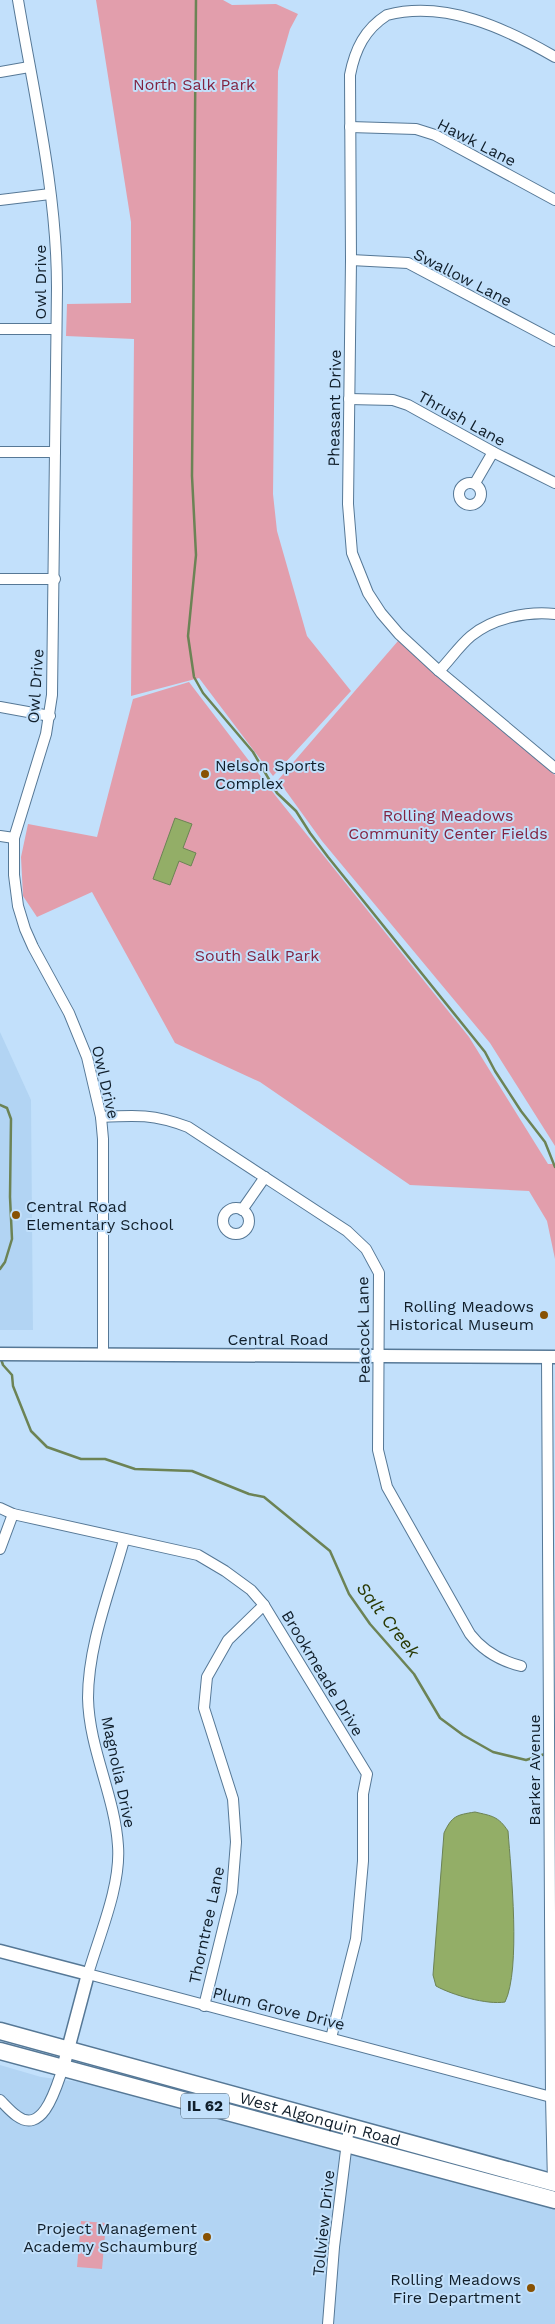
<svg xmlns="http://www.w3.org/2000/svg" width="555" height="2324" viewBox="0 0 555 2324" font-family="'Work Sans',sans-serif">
  <rect width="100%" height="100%" fill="#c2e0fb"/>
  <g fill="#b2d4f3">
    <polygon points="0,1032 31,1100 33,1330 0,1330"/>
    <polygon points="0,2065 41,2077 87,2083 300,2136 555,2207 555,2324 0,2324"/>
  </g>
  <g fill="#e29eac">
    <polygon points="96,0 223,0 232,5 276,4 298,14 290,29 278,71 273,494 277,531 307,636 351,691 273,776 199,678 131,696 134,339 66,336 67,304 131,303 131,222"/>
    <polygon points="398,641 555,775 555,1146 490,1043 322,841 278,780"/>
    <polygon points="189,682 275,795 469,1037 548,1164 555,1164 555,1259 547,1221 529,1191 410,1185 260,1082 175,1043 92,892 37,917 23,896 21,857 28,824 97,837 133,699"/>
    <polygon points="81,2221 106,2223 102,2269 77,2267"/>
  </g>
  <g fill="#93ae67" stroke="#6c8355">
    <polygon points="175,818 192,824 183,848 196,853 191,866 179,861 170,885 153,879"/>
    <path d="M475 1812C492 1816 498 1816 508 1831 511 1871 521 1969 505 2002 487 2005 452 1995 436 1986L433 1975 444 1833C452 1816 456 1815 475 1812Z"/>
  </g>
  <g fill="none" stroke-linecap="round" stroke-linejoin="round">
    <g stroke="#6c8355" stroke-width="2.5">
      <polyline points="196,0 192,476 196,555 188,636 194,677 203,693 253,752 277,793 296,811 310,833 328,857 485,1052 495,1071 521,1111 545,1142 555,1167"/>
      <polyline points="0,1105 7,1108 11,1119 10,1197 12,1239 5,1262 0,1269"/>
      <polyline points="1,1359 3,1365 12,1375 13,1386 31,1431 47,1447 81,1459 105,1459 135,1469 192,1471 249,1494 264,1497 330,1551 349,1594 370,1624 414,1674 440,1718 463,1735 493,1752 526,1760 545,1754"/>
    </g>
    <defs>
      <g id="minor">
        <path d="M18 0C34 95 57 191 57 288L52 695 46 734 14 838V875L18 906 25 929 33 947 69 1013 87 1057 101 1117 103 1139V1354"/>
        <path d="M555 57C505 28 445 0 387 15 365 29 355 49 350 75L351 260 348 504 352 553 368 593 381 613 399 634 439 671 555 768"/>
        <polyline points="0,72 29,67"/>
        <polyline points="350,127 416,129 435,135 555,200"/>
        <polyline points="0,200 50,194"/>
        <polyline points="351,260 408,263 555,341"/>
        <polyline points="0,329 55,329"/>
        <polyline points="349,399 393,400 408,405 493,452 555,483"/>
        <polyline points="0,452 55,452"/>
        <circle cx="470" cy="494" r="11"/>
        <polyline points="475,483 493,452"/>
        <polyline points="0,579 55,579"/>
        <path d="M439 671C450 660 459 646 471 636 493 618 527 611 555 614"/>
        <polyline points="0,707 50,716"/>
        <polyline points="0,836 14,838"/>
        <path d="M101 1117C136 1115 154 1114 188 1127L347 1231 366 1249 379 1273 378 1450 387 1487 470 1634C483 1651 501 1661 521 1666"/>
        <circle cx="236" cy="1221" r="13"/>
        <polyline points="242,1210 265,1177"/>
        <polyline points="547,1357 551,2097 553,2183"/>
        <polyline points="0,1508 13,1514 198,1555 225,1571 251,1590 264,1605 367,1774 363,1794 363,1861 356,1939 331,2038"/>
        <path d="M124 1540C110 1591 88 1645 88 1698 89 1749 115 1796 118 1846 121 1886 99 1936 88 1974L551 2097"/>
        <polyline points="0,1549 13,1514"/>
        <polyline points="204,2006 232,1892 236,1842 233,1799 204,1708 207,1677 228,1640 264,1605"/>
        <path d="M0 2100C5 2105 11 2112 17 2116 44 2136 57 2084 63 2068"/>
        <polyline points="328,2324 334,2247 349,2126"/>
      </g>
      <g id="tertiary">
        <polyline points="0,1354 555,1357"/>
        <polyline points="0,1951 88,1974 63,2068"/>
      </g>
      <g id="primary">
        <path id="s1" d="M0 2031 555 2183"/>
        <polyline points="0,2051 555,2200"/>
      </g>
    </defs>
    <use href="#minor" stroke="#567896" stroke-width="12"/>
    <use href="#tertiary" stroke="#567896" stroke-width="15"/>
    <use href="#primary" stroke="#567896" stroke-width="19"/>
    <use href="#minor" stroke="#fff" stroke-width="10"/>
    <use href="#tertiary" stroke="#fff" stroke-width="12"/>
    <use href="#primary" stroke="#fff" stroke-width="16"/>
  </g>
  <g fill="#885102" stroke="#c2e0fb" stroke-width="2">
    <circle cx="205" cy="774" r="5"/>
    <circle cx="16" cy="1215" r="5"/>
    <circle cx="544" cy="1315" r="5"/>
    <circle cx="207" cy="2237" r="5"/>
    <circle cx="531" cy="2288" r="5"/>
  </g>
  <g text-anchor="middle" stroke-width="4" stroke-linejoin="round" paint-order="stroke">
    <rect fill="#c2e0fb" stroke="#455869" stroke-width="1" x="181" y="2093.5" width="48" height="25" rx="4"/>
    <g font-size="15" font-weight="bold" fill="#101e2a">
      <text x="205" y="2111">IL 62</text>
    </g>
    <g font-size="16" fill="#822341" stroke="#c2e0fb">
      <text x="194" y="90">North Salk Park</text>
      <text x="448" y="821">Rolling Meadows<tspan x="448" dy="18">Community Center Fields</tspan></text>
      <text x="257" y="961">South Salk Park</text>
    </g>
    <g font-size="16" fill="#101e2a" stroke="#c2e0fb">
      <text transform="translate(477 142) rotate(27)" y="6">Hawk Lane</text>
      <text transform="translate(463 277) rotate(27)" y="6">Swallow Lane</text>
      <text transform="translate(40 282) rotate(-90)" y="6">Owl Drive</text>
      <text transform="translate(334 408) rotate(-89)" y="6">Pheasant Drive</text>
      <text transform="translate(462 418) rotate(29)" y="6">Thrush Lane</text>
      <text transform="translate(35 686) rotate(-86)" y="6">Owl Drive</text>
      <text transform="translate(106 1082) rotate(77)" y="6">Owl Drive</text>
      <text transform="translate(363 1330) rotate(-91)" y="6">Peacock Lane</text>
      <text x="278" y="1345">Central Road</text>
      <text transform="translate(323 1673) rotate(59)" y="6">Brookmeade Drive</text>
      <text transform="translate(534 1770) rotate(-90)" y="6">Barker Avenue</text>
      <text transform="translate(119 1772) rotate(78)" y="6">Magnolia Drive</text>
      <text transform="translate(206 1925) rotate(-78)" y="6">Thorntree Lane</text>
      <text transform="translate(279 2008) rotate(14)" y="6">Plum Grove Drive</text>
      <text dy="6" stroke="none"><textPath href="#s1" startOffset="332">West Algonquin Road</textPath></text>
      <text transform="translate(323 2223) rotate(-84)" y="6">Tollview Drive</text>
    </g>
    <g font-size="16" fill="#101e2a" stroke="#c2e0fb" text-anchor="end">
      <text x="215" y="771" text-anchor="start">Nelson Sports<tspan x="215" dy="18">Complex</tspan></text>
      <text x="26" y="1212" text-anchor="start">Central Road<tspan x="26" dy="18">Elementary School</tspan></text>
      <text x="534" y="1312">Rolling Meadows<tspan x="534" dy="18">Historical Museum</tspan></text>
      <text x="197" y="2234">Project Management<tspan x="197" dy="18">Academy Schaumburg</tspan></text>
      <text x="521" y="2285">Rolling Meadows<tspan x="521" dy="18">Fire Department</tspan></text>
    </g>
    <g font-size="18" font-style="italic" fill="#293903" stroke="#c2e0fb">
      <text transform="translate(388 1620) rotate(52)" y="6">Salt Creek</text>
    </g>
  </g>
</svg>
